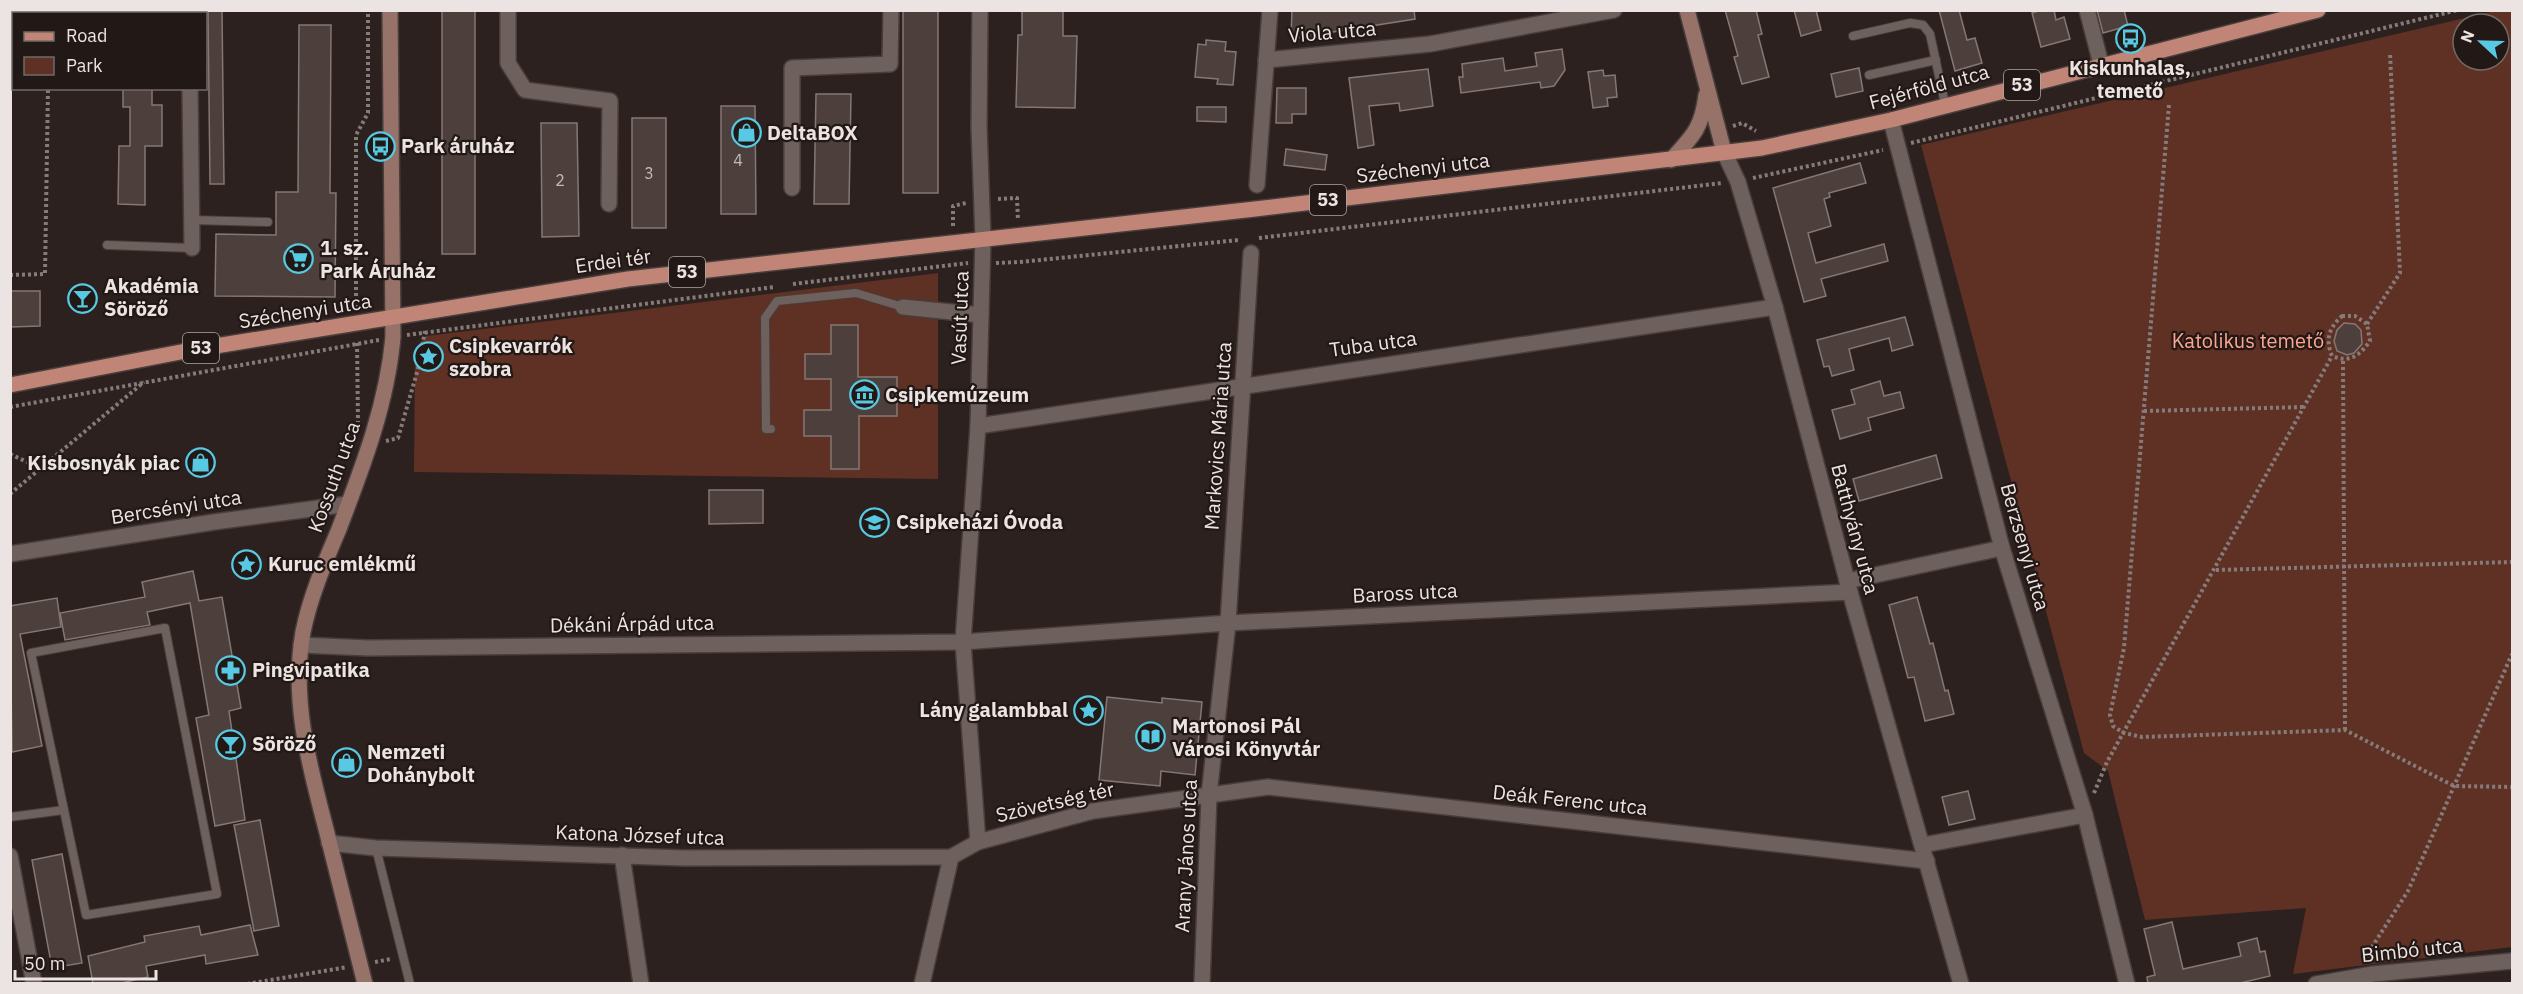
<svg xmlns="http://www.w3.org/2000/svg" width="2523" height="994" viewBox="0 0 2523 994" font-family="'IBM Plex Sans',sans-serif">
  <rect width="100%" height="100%" fill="#2c211e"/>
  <g fill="#5f3024" fill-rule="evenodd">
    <path d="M2495 11H2512V947L2293 974 2306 908 2145 920 2108 771 2084 753 1921 145ZM2463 24H2499V60H2463Z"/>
    <polygon points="938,273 938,479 414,472 415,348 426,336"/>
  </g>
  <g fill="#4c3f3c" stroke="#857773" stroke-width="1.5">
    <polygon points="208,10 222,10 224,184 210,184"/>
    <rect x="442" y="10" width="33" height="244"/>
    <rect x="903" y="10" width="35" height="183"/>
    <polygon points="1022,10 1063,10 1063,36 1077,36 1075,108 1016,107 1018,35 1022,35"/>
    <polygon points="1292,10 1414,10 1415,19 1320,34 1320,39 1291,37"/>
    <polygon points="1725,10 1756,10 1762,34 1758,35 1769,77 1742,84 1734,57 1738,56"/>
    <polygon points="1794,10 1816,10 1821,30 1801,36"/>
    <polygon points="1939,10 1959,10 1967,40 1975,38 1982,63 1955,71"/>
    <polygon points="2041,10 2054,10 2056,20 2064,17 2070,39 2041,47 2032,13"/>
    <polygon points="2097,10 2124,10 2128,26 2103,33"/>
    <polygon points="299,25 331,25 330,193 336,193 335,297 215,296 216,234 276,235 276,192 298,192"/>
    <polygon points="1206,40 1226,42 1225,51 1236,52 1233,85 1217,84 1218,79 1195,77 1198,44 1206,45"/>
    <polygon points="1562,49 1565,70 1554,86 1541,88 1540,82 1461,93 1459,77 1463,77 1462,64 1503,58 1505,71 1537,66 1535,53"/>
    <polygon points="1859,68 1863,91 1836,97 1831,74"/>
    <polygon points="1428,69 1433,106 1400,111 1399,103 1369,106 1374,145 1358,148 1349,78"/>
    <polygon points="1603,70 1604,76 1615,75 1617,97 1607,98 1608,106 1593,108 1588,72"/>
    <polygon points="123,88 152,88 152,105 162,105 162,146 145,146 145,205 118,204 119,146 130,146 130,107 123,107"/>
    <polygon points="1277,88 1306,88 1306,114 1292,114 1292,123 1276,123"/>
    <polygon points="816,94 851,94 849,204 814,204"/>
    <polygon points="721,106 755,106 756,214 721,214"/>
    <polygon points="1197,107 1226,107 1226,122 1197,121"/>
    <rect x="632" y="118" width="34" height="110"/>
    <polygon points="541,123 577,123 579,236 542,237"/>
    <polygon points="1286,149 1327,155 1325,170 1284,165"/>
    <polygon points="1860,163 1866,183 1829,193 1830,197 1824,199 1831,226 1808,233 1816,263 1884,244 1888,261 1821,279 1826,296 1804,302 1773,188"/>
    <polygon points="10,291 40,291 40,326 10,327"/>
    <polygon points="1905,317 1913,345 1892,351 1889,338 1849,349 1854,370 1832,376 1829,366 1824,367 1817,340"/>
    <polygon points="2344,323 2355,324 2361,330 2362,344 2354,353 2347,355 2337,351 2334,341 2337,330"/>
    <polygon points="831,325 858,325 858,377 897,377 897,416 859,416 859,469 831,469 831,436 804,436 804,410 831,410 831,379 805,379 805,354 831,354"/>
    <polygon points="1880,381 1884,396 1900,392 1904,408 1868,418 1871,430 1840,439 1832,410 1855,404 1851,390"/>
    <polygon points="1936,455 1942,478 1859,501 1853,479"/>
    <polygon points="709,490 763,490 763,523 709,524"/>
    <polygon points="193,571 199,601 222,597 241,708 229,711 245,820 215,826 196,718 209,715 190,603 147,612 150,625 65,640 60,613 145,597 142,582"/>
    <polygon points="1917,597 1930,644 1933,643 1945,691 1948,690 1954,714 1925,721 1914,677 1908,678 1889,605"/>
    <polygon points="57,598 61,627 20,634 42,746 12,752 10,606"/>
    <polygon points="1107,697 1162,703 1162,698 1202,702 1195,775 1161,771 1160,786 1099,780"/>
    <polygon points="1968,791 1975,819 1949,825 1942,797"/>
    <polygon points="260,820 279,926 254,931 234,825"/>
    <polygon points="62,854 82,963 52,968 32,860"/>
    <polygon points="2172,922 2183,969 2241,956 2238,943 2257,938 2260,952 2265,951 2270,976 2236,984 2148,984 2147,977 2155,975 2144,929"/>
    <polygon points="250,925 258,955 206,964 205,955 146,966 148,977 117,984 93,984 88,956 145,942 144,936 199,926 201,935"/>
  </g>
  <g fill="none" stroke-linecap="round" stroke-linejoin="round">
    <defs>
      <g id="lane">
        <polyline points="1853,36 1910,23 1923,25 1930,34 1945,104"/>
        <polyline points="1869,75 1936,60"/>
        <polyline points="192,220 268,222"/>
        <polyline points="107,245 192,248"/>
        <polyline points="771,429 766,429 765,318 777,301 856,293 903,307"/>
        <polygon points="165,628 217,894 86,915 31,653"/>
        <polyline points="10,817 64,810"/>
        <polyline points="376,848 410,984"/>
      </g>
      <g id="street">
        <polyline points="189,10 189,14"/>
        <polyline points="508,10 508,63 525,90 610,101 609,204"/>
        <polyline points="2087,10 2101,64"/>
        <polyline points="1266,60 1430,44 1614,10"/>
        <polyline points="190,88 192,248"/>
        <polyline points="1891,120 2002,548 2085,815 2127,984"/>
        <polyline points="1724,152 1738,182 1775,307 1850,592 1961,984"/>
        <polyline points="1257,185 1270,10"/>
        <polyline points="792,188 792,68 890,64 891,10"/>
        <polyline points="903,307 981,315"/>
        <polyline points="978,426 1775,307"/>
        <polyline points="10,554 214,522 348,504"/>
        <polyline points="1847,581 2002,548"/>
        <polyline points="301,645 368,648 963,642 1228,623 1850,592"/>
        <polyline points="978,842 963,642 978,426 983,238 979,127 980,10"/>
        <polyline points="329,843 376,848 684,858 951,857 978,842 1093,811 1268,787 1927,861"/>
        <polyline points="1923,845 2085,815"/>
        <polyline points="622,855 641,984"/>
        <polyline points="10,856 34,984"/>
        <polyline points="922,984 951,857"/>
        <polyline points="1202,984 1209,795 1228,623 1251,253"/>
        <polyline points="2316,984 2373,974 2512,961"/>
      </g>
      <g id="secondary">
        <polyline points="1687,10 1724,152"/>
        <path d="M1671 160C1693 136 1702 128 1706 95"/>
        <path d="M365 984C352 932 339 881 326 829 309 764 291 700 303 632 310 597 325 562 339 529 363 466 387 404 393 337L390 10"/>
      </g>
      <polyline id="primary" points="10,385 191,350 628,279 1255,209 1762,148 1891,120 2318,10"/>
    </defs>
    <use href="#lane" stroke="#483e3c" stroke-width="10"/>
    <use href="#street" stroke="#483e3c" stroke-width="18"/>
    <use href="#secondary" stroke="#483e3c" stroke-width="18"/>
    <use href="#primary" stroke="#483e3c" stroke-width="18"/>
    <g stroke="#857c79" stroke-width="4" stroke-dasharray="3 3" stroke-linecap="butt">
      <polyline points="10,27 14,30"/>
      <polyline points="2169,105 2124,648 2110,715 2113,726 2124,733 2142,737 2345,730 2454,786 2512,787"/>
      <polyline points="1733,126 1742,123 1756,131"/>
      <polyline points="1911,143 2458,10"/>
      <polyline points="1753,178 1883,150"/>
      <polyline points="998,199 1017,198 1018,220"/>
      <polyline points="953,226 953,206 966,203"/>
      <polyline points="1259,238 1722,183"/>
      <polyline points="996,263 1020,262 1239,240"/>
      <polyline points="10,275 45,274 48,88"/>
      <polyline points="793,284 968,263"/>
      <polyline points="356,308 356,135 368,113 368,10"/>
      <path d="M2342 316H2355L2367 324 2370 341C2359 356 2350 363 2332 356 2325 339 2329 328 2342 316Z"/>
      <polyline points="2367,324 2400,273 2390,53"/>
      <polyline points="407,335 774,287"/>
      <polyline points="357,343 358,422"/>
      <polyline points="2343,361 2345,730"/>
      <polyline points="10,407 379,340"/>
      <polyline points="2144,411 2304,407"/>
      <polyline points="386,441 398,438 418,369 425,331"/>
      <polyline points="10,454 42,469"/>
      <polyline points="10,494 144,382"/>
      <polyline points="2216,570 2512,562"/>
      <polyline points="2094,793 2107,762 2332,356"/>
      <polyline points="2371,959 2370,950 2408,891 2512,654"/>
      <polyline points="375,962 391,959"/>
      <polyline points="247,984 347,967"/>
    </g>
    <use href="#lane" stroke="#6e605d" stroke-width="8"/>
    <use href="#street" stroke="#6e605d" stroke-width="15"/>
    <use href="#secondary" stroke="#977269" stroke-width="15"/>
    <use href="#primary" stroke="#c08576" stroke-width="15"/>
  </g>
  <defs>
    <symbol id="bus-ring" viewBox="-11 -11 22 22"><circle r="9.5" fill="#221815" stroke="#57c9e2" stroke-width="1.5"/><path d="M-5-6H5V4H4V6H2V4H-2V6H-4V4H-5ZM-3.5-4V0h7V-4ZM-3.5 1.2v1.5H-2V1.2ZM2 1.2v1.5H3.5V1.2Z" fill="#57c9e2"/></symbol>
    <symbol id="shop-ring" viewBox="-11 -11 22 22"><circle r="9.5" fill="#221815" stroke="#57c9e2" stroke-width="1.5"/><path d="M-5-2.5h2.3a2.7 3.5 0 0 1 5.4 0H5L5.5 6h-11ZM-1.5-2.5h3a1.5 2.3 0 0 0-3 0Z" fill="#57c9e2"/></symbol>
    <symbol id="supermarket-ring" viewBox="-11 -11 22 22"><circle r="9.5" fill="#221815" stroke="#57c9e2" stroke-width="1.5"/><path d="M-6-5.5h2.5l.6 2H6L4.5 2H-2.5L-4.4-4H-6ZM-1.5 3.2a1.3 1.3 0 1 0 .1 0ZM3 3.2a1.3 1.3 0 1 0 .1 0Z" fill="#57c9e2"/></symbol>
    <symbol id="bar-ring" viewBox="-11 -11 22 22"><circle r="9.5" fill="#221815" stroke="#57c9e2" stroke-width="1.5"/><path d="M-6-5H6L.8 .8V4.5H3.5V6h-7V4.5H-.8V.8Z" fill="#57c9e2"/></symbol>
    <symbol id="sight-ring" viewBox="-11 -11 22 22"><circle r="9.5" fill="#221815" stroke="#57c9e2" stroke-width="1.5"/><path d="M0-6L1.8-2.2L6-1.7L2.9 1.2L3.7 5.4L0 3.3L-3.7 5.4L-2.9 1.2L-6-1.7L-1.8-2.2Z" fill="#57c9e2"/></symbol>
    <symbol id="museum-ring" viewBox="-11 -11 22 22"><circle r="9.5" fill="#221815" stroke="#57c9e2" stroke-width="1.5"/><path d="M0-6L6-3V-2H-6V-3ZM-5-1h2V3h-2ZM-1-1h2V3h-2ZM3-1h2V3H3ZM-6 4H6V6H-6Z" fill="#57c9e2"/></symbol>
    <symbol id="school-ring" viewBox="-11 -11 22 22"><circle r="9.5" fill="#221815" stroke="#57c9e2" stroke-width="1.5"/><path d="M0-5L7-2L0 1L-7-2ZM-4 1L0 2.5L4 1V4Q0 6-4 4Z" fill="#57c9e2"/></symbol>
    <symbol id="pharmacy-ring" viewBox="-11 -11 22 22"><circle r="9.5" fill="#221815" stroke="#57c9e2" stroke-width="1.5"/><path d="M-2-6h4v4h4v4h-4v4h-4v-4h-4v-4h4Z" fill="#57c9e2"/></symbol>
    <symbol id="library-ring" viewBox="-11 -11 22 22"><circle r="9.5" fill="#221815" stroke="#57c9e2" stroke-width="1.5"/><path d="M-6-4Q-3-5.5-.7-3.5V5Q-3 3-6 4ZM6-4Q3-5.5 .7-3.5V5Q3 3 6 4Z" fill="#57c9e2"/></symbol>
  </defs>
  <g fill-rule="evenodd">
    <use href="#bus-ring" x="2114" y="22" width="33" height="33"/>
    <use href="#shop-ring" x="730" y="116" width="33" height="33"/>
    <use href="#bus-ring" x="364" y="130" width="33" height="33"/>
    <use href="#supermarket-ring" x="282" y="242" width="33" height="33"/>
    <use href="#bar-ring" x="66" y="282" width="33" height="33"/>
    <use href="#sight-ring" x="412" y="340" width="33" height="33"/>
    <use href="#museum-ring" x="848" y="378" width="33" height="33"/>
    <use href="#shop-ring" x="184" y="446" width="33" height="33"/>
    <use href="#school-ring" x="858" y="506" width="33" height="33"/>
    <use href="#sight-ring" x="230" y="548" width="33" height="33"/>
    <use href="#pharmacy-ring" x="214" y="654" width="33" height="33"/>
    <use href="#sight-ring" x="1072" y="694" width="33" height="33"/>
    <use href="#library-ring" x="1134" y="720" width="33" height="33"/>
    <use href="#bar-ring" x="214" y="728" width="33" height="33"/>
    <use href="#shop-ring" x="330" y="746" width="33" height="33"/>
  </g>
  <g text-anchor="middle" stroke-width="4.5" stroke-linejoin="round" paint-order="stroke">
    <g font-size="16" fill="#c4bbb8">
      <text x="738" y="166">4</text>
      <text x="649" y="179">3</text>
      <text x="560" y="186">2</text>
    </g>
    <g fill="#221815" stroke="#afa7a4" stroke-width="1.5">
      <rect x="2004" y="70" width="36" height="30" rx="4.5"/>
      <rect x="1310" y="185" width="36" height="30" rx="4.5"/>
      <rect x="669" y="257" width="36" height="30" rx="4.5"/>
      <rect x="183" y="333" width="36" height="30" rx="4.5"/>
    </g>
    <g font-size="18" font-weight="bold" fill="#ece4e2">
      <text x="2022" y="91">53</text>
      <text x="1328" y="206">53</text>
      <text x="687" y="278">53</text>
      <text x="201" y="354">53</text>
    </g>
    <g font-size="20" fill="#ece4e2" stroke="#221815">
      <text transform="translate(1332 32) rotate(-5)" y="7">Viola utca</text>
      <text transform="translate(1929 87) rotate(-15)" y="7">Fejérföld utca</text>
      <text transform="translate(1423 168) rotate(-7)" y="7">Széchenyi utca</text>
      <text transform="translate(613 261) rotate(-8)" y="7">Erdei tér</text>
      <text transform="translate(305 311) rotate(-9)" y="7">Széchenyi utca</text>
      <text transform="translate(960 318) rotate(-88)" y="7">Vasút utca</text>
      <text transform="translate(1373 344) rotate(-8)" y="7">Tuba utca</text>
      <text transform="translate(1218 436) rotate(-86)" y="7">Markovics Mária utca</text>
      <text transform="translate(334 477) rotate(-70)" y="7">Kossuth utca</text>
      <text transform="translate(176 507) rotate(-9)" y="7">Bercsényi utca</text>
      <text transform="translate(1855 529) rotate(75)" y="7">Batthyány utca</text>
      <text transform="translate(2025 547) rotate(74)" y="7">Berzsenyi utca</text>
      <text transform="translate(1405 593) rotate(-3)" y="7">Baross utca</text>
      <text transform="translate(632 624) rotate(-1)" y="7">Dékáni Árpád utca</text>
      <text transform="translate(1570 800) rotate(6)" y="7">Deák Ferenc utca</text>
      <text transform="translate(1055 802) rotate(-13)" y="7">Szövetség tér</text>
      <text transform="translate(640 835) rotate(2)" y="7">Katona József utca</text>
      <text transform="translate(1186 856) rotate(-87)" y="7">Arany János utca</text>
      <text transform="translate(2412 950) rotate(-6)" y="7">Bimbó utca</text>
    </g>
    <g font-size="20" font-weight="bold" fill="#ece4e2" stroke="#221815" text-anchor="start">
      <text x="2130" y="75" text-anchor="middle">Kiskunhalas,<tspan x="2130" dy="23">temető</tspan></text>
      <text x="767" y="140">DeltaBOX</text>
      <text x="401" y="153">Park áruház</text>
      <text x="320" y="255">1. sz.<tspan x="320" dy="23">Park Áruház</tspan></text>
      <text x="104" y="293">Akadémia<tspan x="104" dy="23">Söröző</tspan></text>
      <text x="449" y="353">Csipkevarrók<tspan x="449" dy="23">szobra</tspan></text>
      <text x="885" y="402">Csipkemúzeum</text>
      <text x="180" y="470" text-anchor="end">Kisbosnyák piac</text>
      <text x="896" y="529">Csipkeházi Óvoda</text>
      <text x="268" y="571">Kuruc emlékmű</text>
      <text x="252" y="677">Pingvipatika</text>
      <text x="1068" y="717" text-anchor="end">Lány galambbal</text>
      <text x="1172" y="733">Martonosi Pál<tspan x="1172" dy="23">Városi Könyvtár</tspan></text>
      <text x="252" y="751">Söröző</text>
      <text x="367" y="759">Nemzeti<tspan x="367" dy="23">Dohánybolt</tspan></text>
    </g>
    <g font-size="20" fill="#fea58f" stroke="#221815">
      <text x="2248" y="348">Katolikus temető</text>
    </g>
  </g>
  <rect width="2523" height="994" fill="none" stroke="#ece4e2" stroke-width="24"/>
  <rect x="12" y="12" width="195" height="78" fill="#221815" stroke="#736a67" stroke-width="1.5"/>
  <rect x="24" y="32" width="30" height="9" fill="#c08576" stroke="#736a67" stroke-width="1.5"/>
  <text x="66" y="42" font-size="18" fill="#ece4e2">Road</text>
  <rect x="24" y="57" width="30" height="18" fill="#5f3024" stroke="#736a67" stroke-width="1.5"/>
  <text x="66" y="72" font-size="18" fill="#ece4e2">Park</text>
  <g transform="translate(2481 42) rotate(292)"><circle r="28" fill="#221815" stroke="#736a67" stroke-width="1.5"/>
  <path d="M0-4.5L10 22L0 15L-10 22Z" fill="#57c9e2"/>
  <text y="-9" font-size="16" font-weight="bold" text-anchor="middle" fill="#ece4e2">N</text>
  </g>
  <path d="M15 970v9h141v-9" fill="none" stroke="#ece4e2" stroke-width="3"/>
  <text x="24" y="970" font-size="18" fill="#ece4e2" stroke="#221815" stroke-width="4.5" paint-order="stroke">50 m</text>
</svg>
